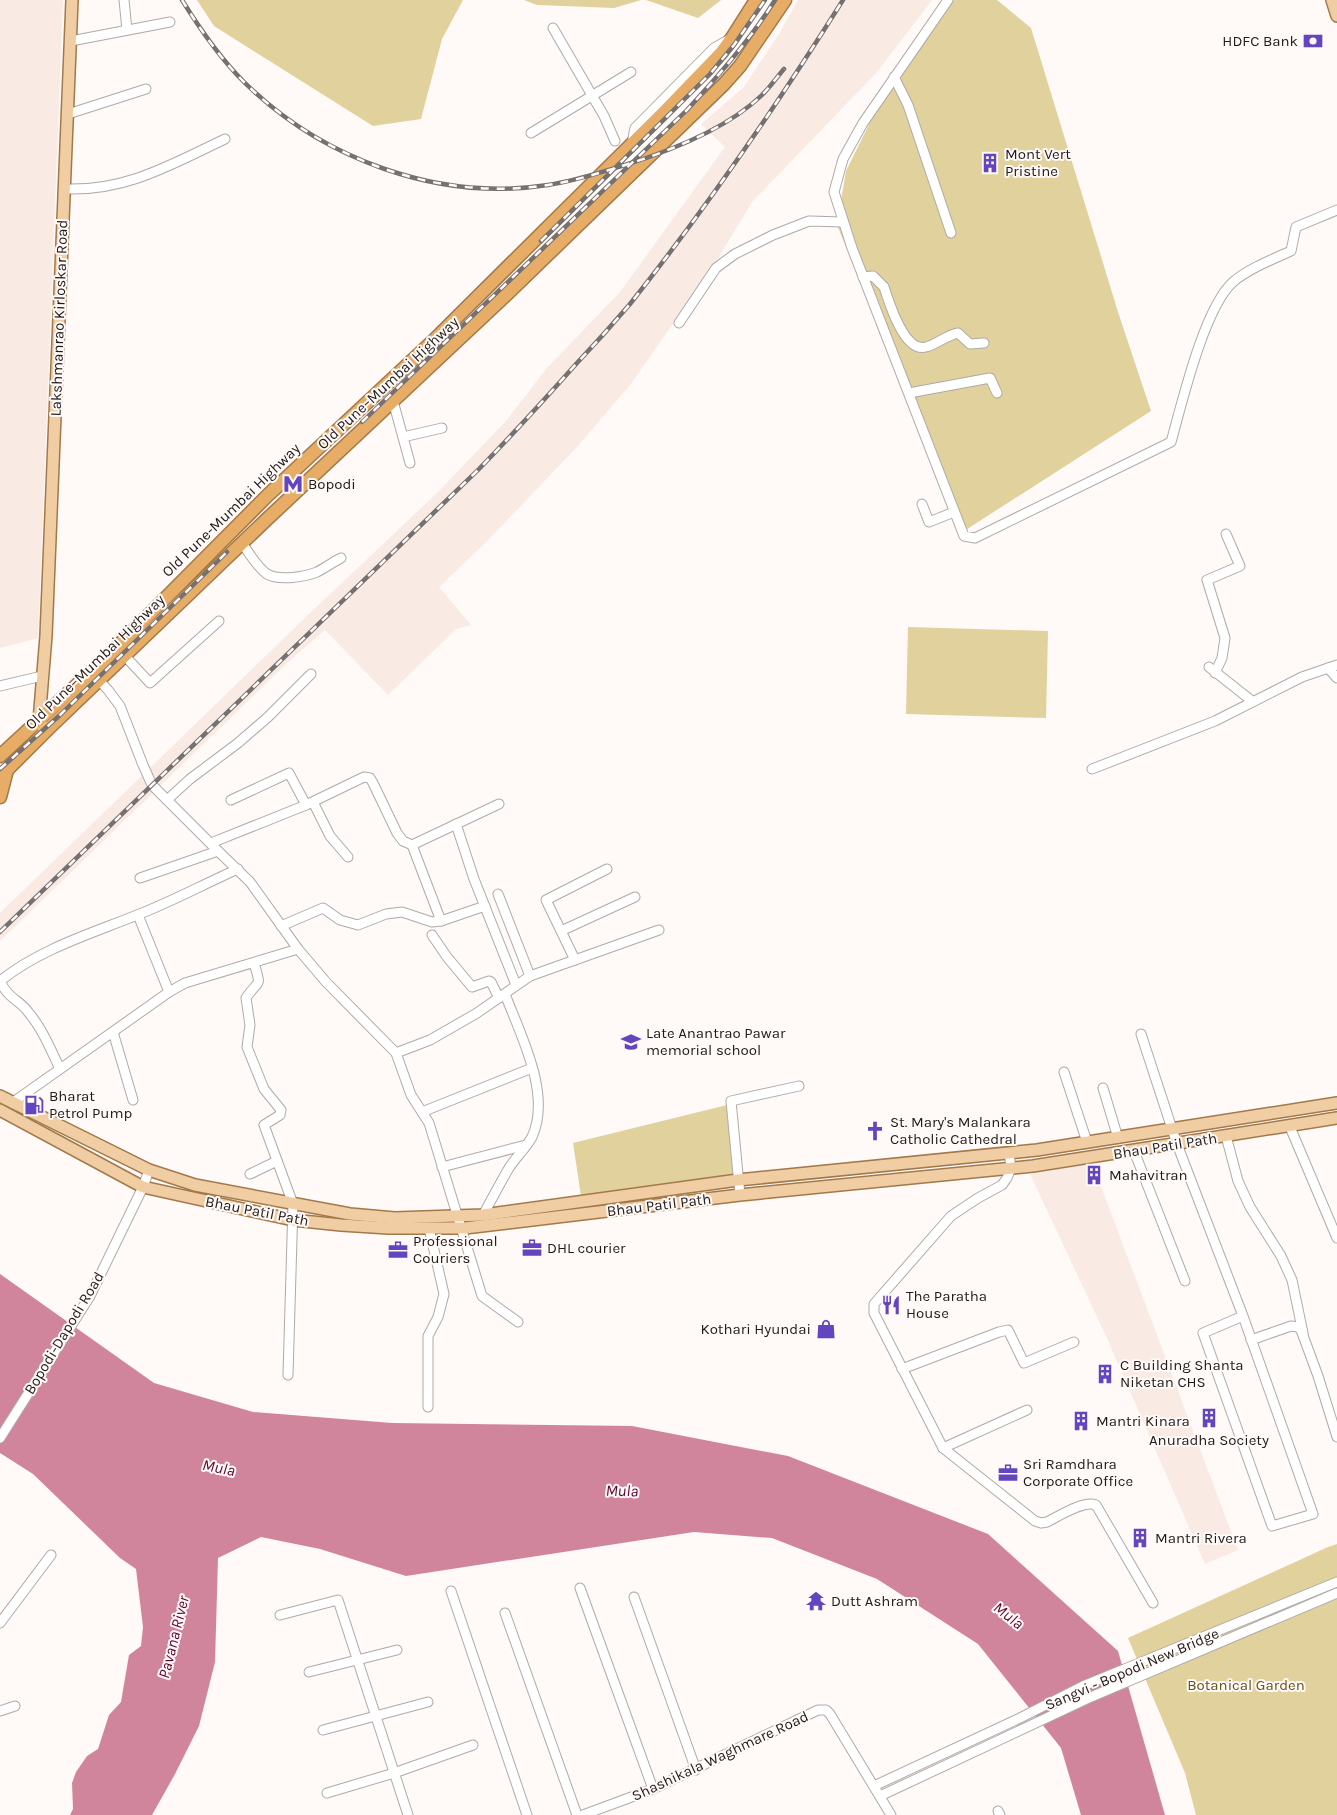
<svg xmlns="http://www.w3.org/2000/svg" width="1337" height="1815" viewBox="0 0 1337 1815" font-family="Karla,sans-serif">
  <rect width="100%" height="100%" fill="#fff9f7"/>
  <g fill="#f9eae3">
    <polygon points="0,0 63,0 38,638 0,648"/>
    <polygon points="798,0 932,0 877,72 752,202 714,265 630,385 576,448 488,540 439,587 471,625 456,629 388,695 325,630 287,663 0,941 0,913 309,614 438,492 505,422 547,368 620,292 725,147 701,124 743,88 779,34"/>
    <polygon points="1092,1163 1238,1550 1205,1564 1106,1336 1030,1174"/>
  </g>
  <g fill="#e1d19d">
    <polygon points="197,0 463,0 442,39 421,119 373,126 214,26"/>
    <polygon points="524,0 641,0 614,8 537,5"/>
    <polygon points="646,0 721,0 698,18"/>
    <polygon points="953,0 997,0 1031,28 1118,312 1151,411 964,531 837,225 846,171 889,84"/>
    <polygon points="908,627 1048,631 1046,718 906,714"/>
    <polygon points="727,1105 733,1176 581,1196 573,1143"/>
    <polygon points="1337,1544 1337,1815 1196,1815 1185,1773 1128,1638 1328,1547"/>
  </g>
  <polygon fill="#d1859c" points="0,1274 154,1383 253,1412 392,1423 632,1426 788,1456 988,1534 1118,1651 1165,1815 1081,1815 1061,1748 978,1644 877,1579 772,1538 694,1532 406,1576 320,1549 261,1537 218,1558 215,1662 199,1726 175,1774 152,1815 70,1815 73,1809 72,1783 76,1772 87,1756 98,1749 109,1715 121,1702 129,1655 141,1646 143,1627 136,1569 120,1558 33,1474 0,1453"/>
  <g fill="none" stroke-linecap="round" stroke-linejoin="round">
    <defs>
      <g id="minor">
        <polyline points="124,0 127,30"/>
        <path d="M948 0 863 123 843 159 834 192 852 248 964 536 975 538 1171 442C1182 403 1204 308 1233 282 1248 269 1273 259 1291 251L1296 227 1337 210"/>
        <polyline points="553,28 604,116 615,141"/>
        <polyline points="71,41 170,22"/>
        <polyline points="894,77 908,105 951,233"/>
        <polyline points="68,114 146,89"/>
        <polyline points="531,133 631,72"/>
        <polyline points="632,143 635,128 714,48 730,39"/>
        <path d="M65 189C127 191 170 165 225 139"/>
        <path d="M863 277 873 276 884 287C889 302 904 353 926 347 937 344 947 335 958 333L970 344 984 343"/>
        <polyline points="679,323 716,268 735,254 773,235 809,221 843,222"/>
        <polyline points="909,393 990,378 997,393"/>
        <polyline points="393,401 410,463"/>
        <polyline points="403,437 442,428"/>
        <polyline points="922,504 929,522 954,512"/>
        <path d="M242 543C249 553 257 567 267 574 279 581 305 577 317 572 325 568 333 562 341 558"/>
        <polyline points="125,656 150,683 219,621"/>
        <polyline points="1209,667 1252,701"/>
        <polyline points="1328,668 1337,678"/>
        <polyline points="1215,673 1222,658 1225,638 1207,580 1240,566 1226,534"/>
        <polyline points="96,677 108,690 120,706 143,765 152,785 218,851 250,882 298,949 326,982 396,1053 411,1095 429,1123 482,1296 518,1322"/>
        <polyline points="0,686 42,676"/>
        <polyline points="1092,769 1215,721 1302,677 1337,665"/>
        <polyline points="167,800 190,779 238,743 268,717 311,674"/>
        <polyline points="231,800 289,773 306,805"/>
        <polyline points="313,802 330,836 348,857"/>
        <polyline points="456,824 474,879 516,985"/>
        <polyline points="211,843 306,805 364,777 370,778 373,783 397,833 403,841 412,845"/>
        <polyline points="140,878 218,851"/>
        <polyline points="498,894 530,976"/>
        <polyline points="138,915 169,992"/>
        <polyline points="441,921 412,845 499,804"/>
        <polyline points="281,926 323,908 340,920 358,925 386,914 402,912 432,922 441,921 485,906"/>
        <polyline points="561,931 635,897"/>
        <polyline points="432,935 447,957 472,987 489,981 491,982 499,998"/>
        <polyline points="575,960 546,900 607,869"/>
        <path d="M254 963C262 990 259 978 246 998L250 1025 247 1047 264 1089 281 1110 280 1115 264 1125 293 1204 288 1375"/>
        <path d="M0 981C40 949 90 934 137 915 171 902 204 884 238 869"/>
        <path d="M0 981C9 1000 19 999 29 1013 43 1030 51 1050 60 1069"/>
        <polyline points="113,1032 133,1100"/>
        <polyline points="1141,1034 1177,1144 1243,1316 1313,1514 1272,1526 1203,1333 1243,1316"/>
        <polyline points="396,1053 430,1040 477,1013 530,976 659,930"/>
        <polyline points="1064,1072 1087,1142"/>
        <polyline points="1103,1088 1118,1138"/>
        <polyline points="12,1103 169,992 185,983 298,949"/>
        <polyline points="422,1112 532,1068"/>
        <polyline points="1290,1127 1337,1238"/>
        <polyline points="1226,1136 1238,1181 1250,1207 1281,1256 1292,1280 1303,1333"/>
        <polyline points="1134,1151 1185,1281"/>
        <path d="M1009 1153 1011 1168 1007 1178 1002 1185 978 1198 951 1216 874 1304V1313L943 1448 1035 1521 1041 1523 1047 1522C1059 1516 1084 1500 1096 1505L1153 1603"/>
        <polyline points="442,1167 526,1145"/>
        <polyline points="250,1174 277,1161"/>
        <polyline points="740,1195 731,1101 799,1086"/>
        <path d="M483 1215C492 1199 500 1183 509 1168 516 1157 526 1148 532 1137 552 1094 520 1034 505 994"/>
        <polyline points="1251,1340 1291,1326 1298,1327 1301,1330 1318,1376 1337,1437"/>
        <polyline points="902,1369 999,1332 1008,1330 1024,1363 1074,1342"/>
        <polyline points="428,1407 428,1336 438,1317 444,1294 429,1228"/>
        <polyline points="0,1438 90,1296 143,1187 149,1170"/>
        <polyline points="943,1448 1027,1410"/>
        <polyline points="580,1588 653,1789"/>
        <polyline points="451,1591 527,1815"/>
        <polyline points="634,1597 696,1770"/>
        <polyline points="505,1613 577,1815"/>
        <polyline points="280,1615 338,1600 408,1815"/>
        <polyline points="0,1623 51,1555"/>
        <polyline points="309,1672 397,1650"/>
        <polyline points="0,1711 15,1706"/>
        <polyline points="323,1730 428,1702"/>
        <polyline points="874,1786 1020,1718 1083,1686 1337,1582"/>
        <polyline points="327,1793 394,1773 473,1745"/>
        <polyline points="880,1796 1091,1697 1337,1593"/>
        <polyline points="998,1811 1000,1815"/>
        <polyline points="583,1815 653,1789 818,1710 826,1710 830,1714 891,1815"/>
      </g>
      <g id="major">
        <polyline points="1332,0 1337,16"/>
        <polyline points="46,731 39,721 46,636 72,0"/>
        <polyline points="0,1096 149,1170 195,1185 350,1214 395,1218 483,1215 738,1180 1037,1150 1337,1103"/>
        <polyline points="0,1110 143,1187 293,1220 341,1225 388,1228 465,1228 740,1195 1033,1166 1337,1118"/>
      </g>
      <g id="highway">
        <polyline points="0,756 105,659 268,495 433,341 666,110 721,53 732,38 756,0"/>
        <polyline points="0,777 49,728 265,521 506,295 724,84 740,66 785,0"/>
        <polyline points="0,797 7,770"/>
      </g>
    </defs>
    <use href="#minor" stroke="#b0aaa7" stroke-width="11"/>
    <use href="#major" stroke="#a1794b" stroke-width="14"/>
    <use href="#highway" stroke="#a1794b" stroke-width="15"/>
    <use href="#minor" stroke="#fff" stroke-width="9"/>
    <use href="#major" stroke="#f1cda3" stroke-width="11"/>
    <use href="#highway" stroke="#e7ac65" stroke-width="12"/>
    <defs>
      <g id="rail">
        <path d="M182 0C200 29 220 58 244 82 322 159 438 202 548 185 575 181 599 173 625 165 670 151 728 128 762 95 770 87 777 77 784 69"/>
        <polyline points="541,241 710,74 734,45 765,0"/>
        <path d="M362 422 687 110C719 75 750 40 775 0"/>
        <polyline points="0,769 59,716 227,552"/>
        <path d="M0 932 479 469C513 434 545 399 577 363 595 344 613 324 630 304 707 207 777 105 843 0"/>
      </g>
    </defs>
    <use href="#rail" stroke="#757170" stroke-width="4.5"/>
    <use href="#rail" stroke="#fff9f7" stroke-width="2.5" stroke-dasharray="8" stroke-linecap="butt"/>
  </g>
  <defs>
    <symbol id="bank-bare" viewBox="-9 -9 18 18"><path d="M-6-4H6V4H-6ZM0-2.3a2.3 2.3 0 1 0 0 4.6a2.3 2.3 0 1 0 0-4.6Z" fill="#6345bd" stroke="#fff9f7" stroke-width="2.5" paint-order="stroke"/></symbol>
    <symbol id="building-bare" viewBox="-9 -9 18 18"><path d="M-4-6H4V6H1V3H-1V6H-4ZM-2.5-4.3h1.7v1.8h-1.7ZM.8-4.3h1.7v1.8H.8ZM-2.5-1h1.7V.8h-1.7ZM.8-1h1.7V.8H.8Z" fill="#6345bd" stroke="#fff9f7" stroke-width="2.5" paint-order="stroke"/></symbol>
    <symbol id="metro-bare" viewBox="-9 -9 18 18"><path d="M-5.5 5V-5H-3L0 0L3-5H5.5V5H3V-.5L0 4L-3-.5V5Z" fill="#6345bd" stroke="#fff9f7" stroke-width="2.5" paint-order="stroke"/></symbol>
    <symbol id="school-bare" viewBox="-9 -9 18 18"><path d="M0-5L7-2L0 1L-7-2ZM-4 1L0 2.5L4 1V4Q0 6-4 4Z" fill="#6345bd" stroke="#fff9f7" stroke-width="2.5" paint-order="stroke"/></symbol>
    <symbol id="fuel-bare" viewBox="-9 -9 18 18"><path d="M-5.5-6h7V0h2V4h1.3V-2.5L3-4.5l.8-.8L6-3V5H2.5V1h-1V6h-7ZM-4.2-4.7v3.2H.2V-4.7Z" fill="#6345bd" stroke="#fff9f7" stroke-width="2.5" paint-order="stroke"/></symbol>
    <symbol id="church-bare" viewBox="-9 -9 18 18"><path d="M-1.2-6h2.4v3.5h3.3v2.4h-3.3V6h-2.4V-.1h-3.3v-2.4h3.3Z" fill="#6345bd" stroke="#fff9f7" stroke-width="2.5" paint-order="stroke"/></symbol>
    <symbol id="office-bare" viewBox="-9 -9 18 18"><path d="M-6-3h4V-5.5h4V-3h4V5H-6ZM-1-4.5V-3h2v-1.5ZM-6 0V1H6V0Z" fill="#6345bd" stroke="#fff9f7" stroke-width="2.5" paint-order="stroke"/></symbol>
    <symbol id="restaurant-bare" viewBox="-9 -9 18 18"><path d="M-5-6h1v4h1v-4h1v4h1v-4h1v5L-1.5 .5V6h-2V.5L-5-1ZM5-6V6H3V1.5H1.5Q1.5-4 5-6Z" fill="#6345bd" stroke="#fff9f7" stroke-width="2.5" paint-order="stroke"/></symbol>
    <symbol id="shop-bare" viewBox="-9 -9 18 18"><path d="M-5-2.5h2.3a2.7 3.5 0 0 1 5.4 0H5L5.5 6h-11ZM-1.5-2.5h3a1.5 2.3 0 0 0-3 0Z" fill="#6345bd" stroke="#fff9f7" stroke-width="2.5" paint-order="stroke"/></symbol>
    <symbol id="temple-bare" viewBox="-9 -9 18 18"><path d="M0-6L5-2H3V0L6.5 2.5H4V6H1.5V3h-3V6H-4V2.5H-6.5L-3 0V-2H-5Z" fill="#6345bd" stroke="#fff9f7" stroke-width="2.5" paint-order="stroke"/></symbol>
  </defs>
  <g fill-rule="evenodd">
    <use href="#bank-bare" x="1299" y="27" width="28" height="28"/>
    <use href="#building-bare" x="976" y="149" width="28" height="28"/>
    <use href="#metro-bare" x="279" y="470" width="28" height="28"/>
    <use href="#school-bare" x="617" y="1028" width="28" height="28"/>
    <use href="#fuel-bare" x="20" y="1091" width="28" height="28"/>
    <use href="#church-bare" x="861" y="1117" width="28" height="28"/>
    <use href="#building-bare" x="1080" y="1161" width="28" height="28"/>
    <use href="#office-bare" x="518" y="1234" width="28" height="28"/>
    <use href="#office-bare" x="384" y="1236" width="28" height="28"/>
    <use href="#restaurant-bare" x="877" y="1291" width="28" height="28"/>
    <use href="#shop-bare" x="812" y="1315" width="28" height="28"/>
    <use href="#building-bare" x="1091" y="1360" width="28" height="28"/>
    <use href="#building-bare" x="1195" y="1404" width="28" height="28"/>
    <use href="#building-bare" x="1067" y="1407" width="28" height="28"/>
    <use href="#office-bare" x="994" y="1459" width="28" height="28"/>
    <use href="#building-bare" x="1126" y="1524" width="28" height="28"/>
    <use href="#temple-bare" x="802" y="1587" width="28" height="28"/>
  </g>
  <g text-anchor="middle" stroke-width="4" stroke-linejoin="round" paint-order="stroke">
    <g font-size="15" fill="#1e1b1a" stroke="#fff9f7" text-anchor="start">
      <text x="1298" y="46" text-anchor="end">HDFC Bank</text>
      <text x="1005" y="159">Mont Vert<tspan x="1005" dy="17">Pristine</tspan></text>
      <text x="308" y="489">Bopodi</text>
      <text x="646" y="1038">Late Anantrao Pawar<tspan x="646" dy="17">memorial school</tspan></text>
      <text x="49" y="1101">Bharat<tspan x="49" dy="17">Petrol Pump</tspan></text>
      <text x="890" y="1127">St. Mary's Malankara<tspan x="890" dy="17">Catholic Cathedral</tspan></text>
      <text x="1109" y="1180">Mahavitran</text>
      <text x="413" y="1246">Professional<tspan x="413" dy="17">Couriers</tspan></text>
      <text x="547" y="1253">DHL courier</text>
      <text x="906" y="1301">The Paratha<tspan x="906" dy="17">House</tspan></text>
      <text x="811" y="1334" text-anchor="end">Kothari Hyundai</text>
      <text x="1120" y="1370">C Building Shanta<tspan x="1120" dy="17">Niketan CHS</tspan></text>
      <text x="1096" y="1426">Mantri Kinara</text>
      <text x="1209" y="1445" text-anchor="middle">Anuradha Society</text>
      <text x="1023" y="1469">Sri Ramdhara<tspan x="1023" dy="17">Corporate Office</tspan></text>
      <text x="1155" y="1543">Mantri Rivera</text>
      <text x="831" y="1606">Dutt Ashram</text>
    </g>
    <g font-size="15" fill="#1e1b1a" stroke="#fff9f7">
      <text transform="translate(59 318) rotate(-88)" y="5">Lakshmanrao Kirloskar Road</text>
      <text transform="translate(388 383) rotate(-43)" y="5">Old Pune–Mumbai Highway</text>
      <text transform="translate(231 510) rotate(-44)" y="5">Old Pune-Mumbai Highway</text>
      <text transform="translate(95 662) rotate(-44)" y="5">Old Pune–Mumbai Highway</text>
      <text transform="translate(1165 1146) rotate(-9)" y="5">Bhau Patil Path</text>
      <text transform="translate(659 1205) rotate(-7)" y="5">Bhau Patil Path</text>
      <text transform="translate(257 1211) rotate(11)" y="5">Bhau Patil Path</text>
      <text transform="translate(64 1333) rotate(-59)" y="5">Bopodi-Dapodi Road</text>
      <text transform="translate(1132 1669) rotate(-23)" y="5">Sangvi - Bopodi New Bridge</text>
      <text transform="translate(720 1756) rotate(-25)" y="5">Shashikala Waghmare Road</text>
    </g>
    <g font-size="15" fill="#63531c" stroke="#fff9f7">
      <text x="1246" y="1690">Botanical Garden</text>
    </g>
    <g font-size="16" font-style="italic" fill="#5f012f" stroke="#fff9f7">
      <text transform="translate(219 1467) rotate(12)" y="6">Mula</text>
      <text transform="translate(622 1490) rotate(1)" y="6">Mula</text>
      <text transform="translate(1009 1615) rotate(38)" y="6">Mula</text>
      <text transform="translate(173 1637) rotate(-76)" y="6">Pavana River</text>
    </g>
  </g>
</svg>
